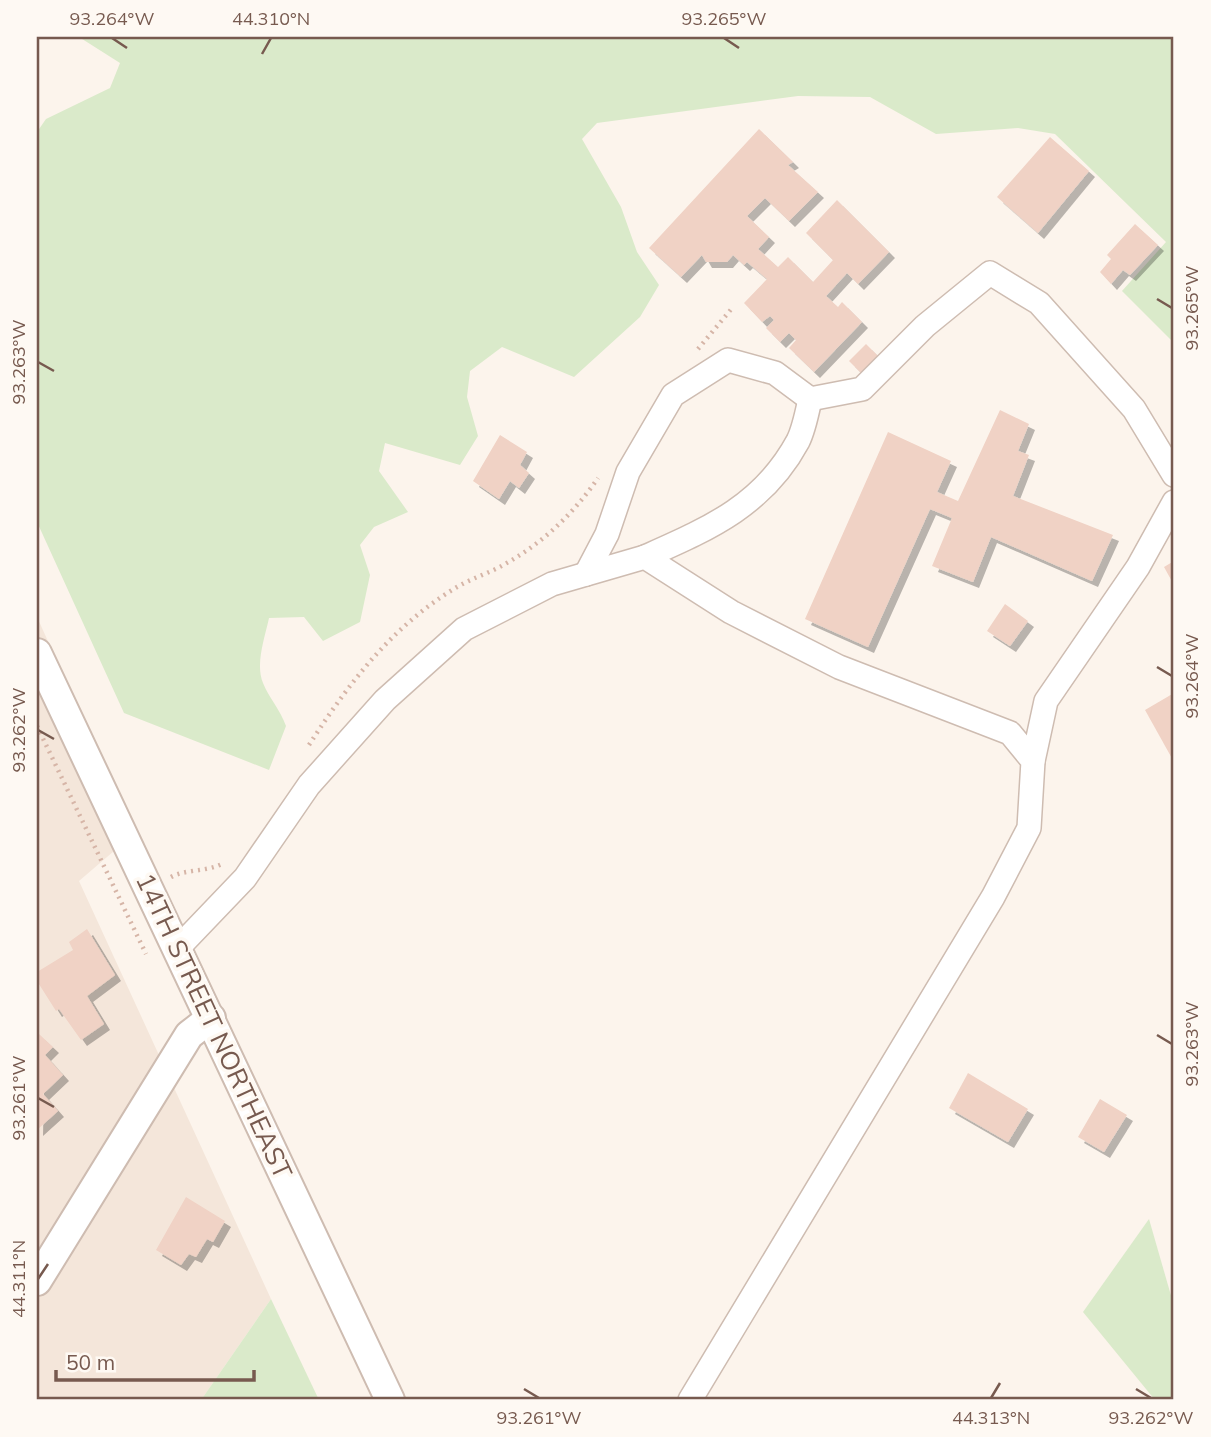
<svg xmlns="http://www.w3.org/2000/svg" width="1211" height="1437" viewBox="0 0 1211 1437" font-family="Mulish,sans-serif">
  <defs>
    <filter id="shadow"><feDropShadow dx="6" dy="6" stdDeviation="0" flood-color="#0004"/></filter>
  </defs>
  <rect width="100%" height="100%" fill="#fcf4ec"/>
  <polygon fill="#f4e6da" points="37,617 135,833 79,881 271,1299 201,1400 37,1400"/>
  <g fill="#daeaca">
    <path d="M79 37H1174V343L1122 291 1166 242 1055 134 1018 128 936 134 870 97 798 96 597 123 582 139 621 207 637 252 659 285 640 317 574 377 502 347 470 371 467 397 478 436 460 465 385 443 379 471 408 512 374 527 360 545 370 575 360 622 323 641 304 617 269 618C265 637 255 664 263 683 269 698 280 709 286 726L269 770 124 713 37 522V132L46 119 110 88 120 63Z"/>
    <polygon points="1149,1219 1174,1306 1174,1400 1155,1400 1083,1312"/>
    <polygon points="271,1299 319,1400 201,1400"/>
  </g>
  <g fill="#f0d2c5" filter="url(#shadow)">
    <polygon points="759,129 793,162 788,165 818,192 789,221 765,198 747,216 769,237 758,249 778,267 788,257 813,282 833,260 806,233 837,200 889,252 858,284 847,273 826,296 838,307 842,302 862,322 814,372 789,348 796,340 789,333 780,342 766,328 774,320 770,316 762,322 744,303 767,279 747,262 744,265 733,255 727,262 706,262 702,255 681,277 649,248"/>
    <polygon points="1050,137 1089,171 1038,233 997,197"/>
    <polygon points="1135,224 1158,245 1130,275 1123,270 1111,284 1100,272 1111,259 1107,255"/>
    <polygon points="866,344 878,356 861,373 849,361"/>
    <polygon points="1000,410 1029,424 1018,451 1029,455 1013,496 1113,535 1092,581 991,537 973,582 932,566 952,518 930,509 868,647 805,619 888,432 951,461 937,492 958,501"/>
    <polygon points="500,435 527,452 520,465 529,473 519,488 510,481 499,499 473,481"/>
    <polygon points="1174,561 1174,585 1164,567"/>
    <polygon points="1005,604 1028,621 1010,646 987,631"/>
    <polygon points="1174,693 1174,762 1145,710"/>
    <polygon points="87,929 115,975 87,996 104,1024 81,1040 59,1009 56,1011 37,981 37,972 73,950 69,942"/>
    <polygon points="39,1034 53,1047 45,1055 63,1075 43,1094 58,1111 37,1130"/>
    <polygon points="968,1073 1028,1109 1008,1142 949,1108"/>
    <polygon points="1100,1099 1127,1115 1104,1152 1078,1137"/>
    <polygon points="186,1197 225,1221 213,1242 207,1239 196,1257 189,1254 181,1265 156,1250"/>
  </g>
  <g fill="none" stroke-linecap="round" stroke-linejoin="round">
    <defs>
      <g id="minor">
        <path d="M645 557C708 529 763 506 798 441 804 429 807 413 810 399"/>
        <polyline points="586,574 607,534 628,472 673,395 728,360 775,373 810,399 862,389 925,326 990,273 1039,303 1134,409 1174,475"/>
        <polyline points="1033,761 1046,701 1138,567 1174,502"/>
        <polyline points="178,948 245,878 309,785 385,700 464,629 552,584 645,557 731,612 839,667 1010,733 1033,761 1029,828 993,897 690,1400"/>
      </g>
      <g id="tertiary">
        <polyline points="37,653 390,1400"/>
        <polyline points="37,1281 189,1035 211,1018"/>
      </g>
    </defs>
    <use href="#minor" stroke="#cebcb1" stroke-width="26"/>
    <use href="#tertiary" stroke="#cebcb1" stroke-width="32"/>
    <g stroke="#d6b5a7" stroke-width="4.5" stroke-dasharray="2 5" stroke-linecap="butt">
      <polyline points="698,349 733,307"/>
      <polyline points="37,726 146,954"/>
      <path d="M309 745C349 683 392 626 457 587 472 578 490 573 505 564 543 543 574 513 598 478"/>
      <path d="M171 877C186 869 205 872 222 864"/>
    </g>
    <use href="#minor" stroke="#fff" stroke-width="23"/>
    <use href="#tertiary" stroke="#fff" stroke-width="28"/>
  </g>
  <path fill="none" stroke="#775a4f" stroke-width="2.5" d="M112 38 127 48M724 38 739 48M262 54 271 38M1157 299 1172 308M38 362 54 371M1157 667 1172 676M38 730 54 739M1157 1035 1172 1044M38 1098 54 1107M38 1279 48 1264M524 1389 539 1398M1136 1389 1151 1398M991 1398 1000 1383"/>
  <g text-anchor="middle" stroke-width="7" stroke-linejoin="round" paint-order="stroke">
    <g font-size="26" fill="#775a4f" stroke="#fef9f3">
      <text transform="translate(214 1026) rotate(65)" y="9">14TH STREET NORTHEAST</text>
    </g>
  </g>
  <rect width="1211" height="1437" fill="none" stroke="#fef9f3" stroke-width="77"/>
  <path d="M56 1370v10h198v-10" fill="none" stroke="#775a4f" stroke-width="3.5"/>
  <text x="66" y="1370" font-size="21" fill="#775a4f" stroke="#fef9f3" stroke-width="5" paint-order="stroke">50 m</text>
  <rect x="38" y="38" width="1134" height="1360" fill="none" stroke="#775a4f" stroke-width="2.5"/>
  <g font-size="18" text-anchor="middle" fill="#775a4f">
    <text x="112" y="25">93.264°W</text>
    <text x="271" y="25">44.310°N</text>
    <text x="724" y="25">93.265°W</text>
    <text transform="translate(1192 308) rotate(-90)" y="6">93.265°W</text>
    <text transform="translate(19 362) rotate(-90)" y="6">93.263°W</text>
    <text transform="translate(1192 676) rotate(-90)" y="6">93.264°W</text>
    <text transform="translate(19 730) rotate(-90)" y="6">93.262°W</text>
    <text transform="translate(1192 1044) rotate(-90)" y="6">93.263°W</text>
    <text transform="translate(19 1098) rotate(-90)" y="6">93.261°W</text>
    <text transform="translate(19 1279) rotate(-90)" y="6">44.311°N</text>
    <text x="539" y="1424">93.261°W</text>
    <text x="991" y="1424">44.313°N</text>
    <text x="1151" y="1424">93.262°W</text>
  </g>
</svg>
